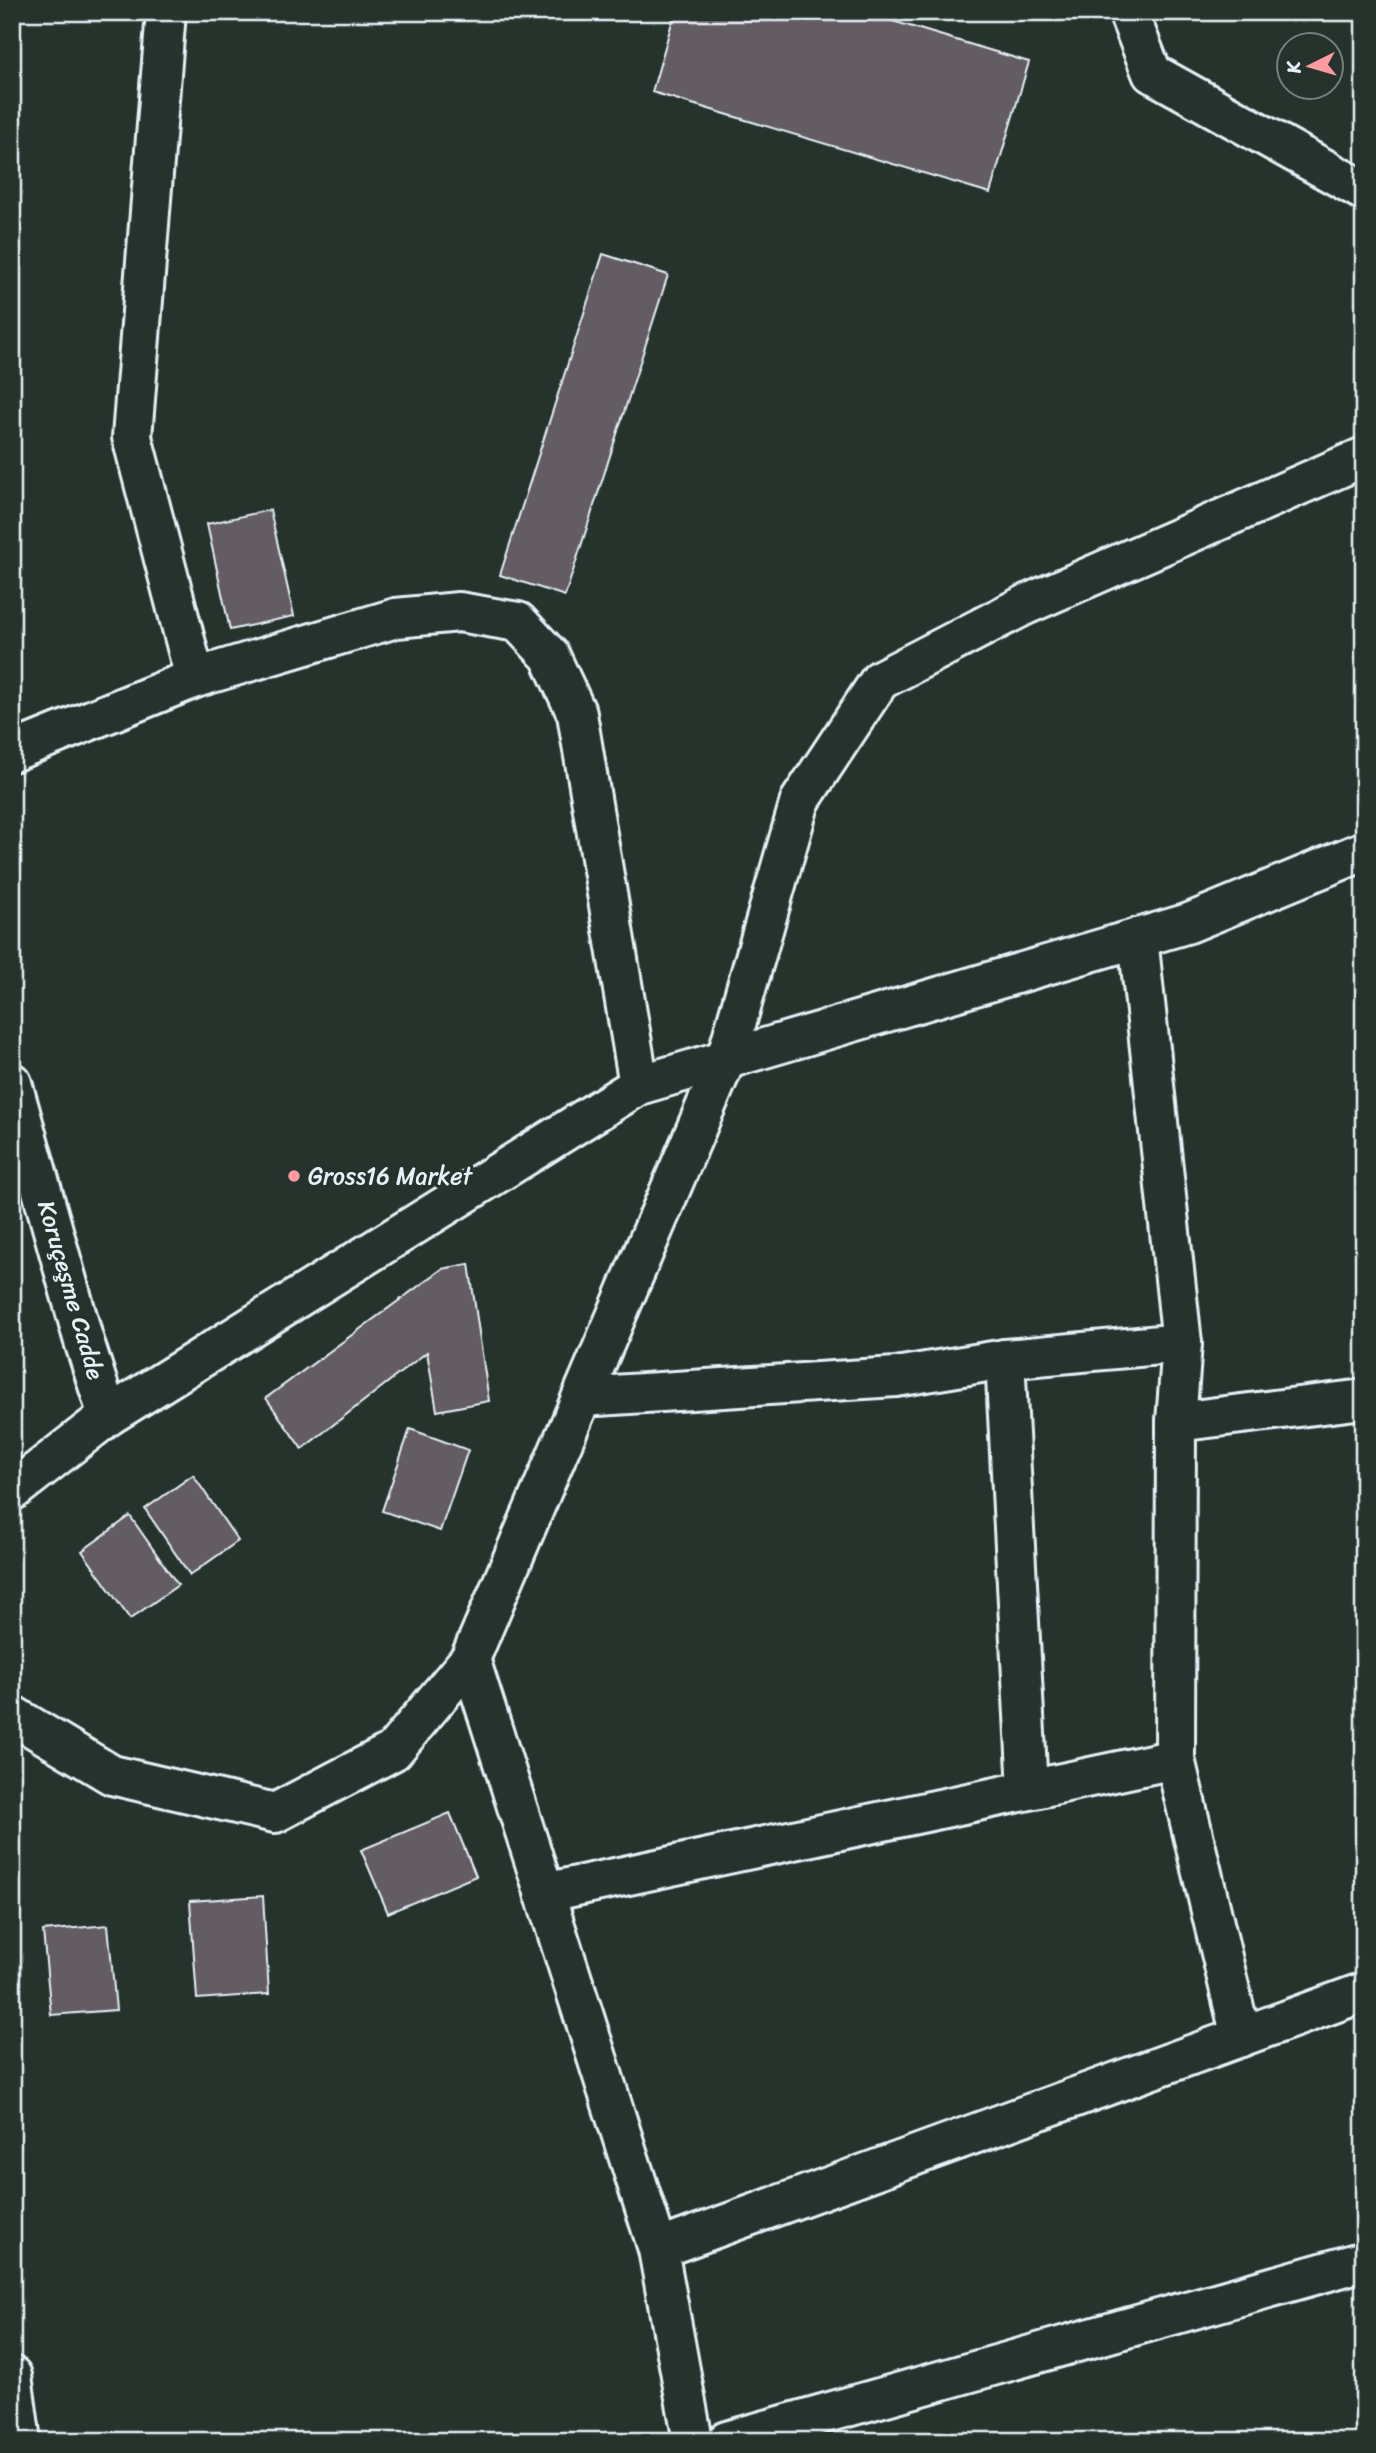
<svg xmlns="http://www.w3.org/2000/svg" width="1376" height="2453" viewBox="0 0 1376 2453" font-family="Sriracha,sans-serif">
  <rect width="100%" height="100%" fill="#26332d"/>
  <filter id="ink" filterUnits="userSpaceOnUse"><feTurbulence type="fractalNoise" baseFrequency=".0143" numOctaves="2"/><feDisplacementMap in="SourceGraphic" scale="14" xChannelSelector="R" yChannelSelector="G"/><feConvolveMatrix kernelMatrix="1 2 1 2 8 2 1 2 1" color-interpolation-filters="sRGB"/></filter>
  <g filter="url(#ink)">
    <g fill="#635b63" stroke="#e8f1f8" stroke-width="2">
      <polygon points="675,12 863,12 1029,62 990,193 652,92"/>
      <polygon points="603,254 668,275 565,596 500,575"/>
      <polygon points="270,510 294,616 230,630 207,524"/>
      <polygon points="469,1264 489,1401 437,1411 427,1352 302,1449 266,1398 442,1269"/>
      <polygon points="410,1429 468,1450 440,1531 382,1511"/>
      <polygon points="193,1475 238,1541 190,1575 145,1509"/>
      <polygon points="130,1516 178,1585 130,1619 82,1551"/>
      <polygon points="450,1813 476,1876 388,1913 361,1850"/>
      <polygon points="263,1896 269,1994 197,1999 190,1901"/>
      <polygon points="108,1925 116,2010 51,2015 43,1931"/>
    </g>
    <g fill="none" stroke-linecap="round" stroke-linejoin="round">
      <defs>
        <g id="minor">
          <polyline points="166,12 132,437 195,678"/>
          <polyline points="1128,12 1152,73 1364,191"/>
          <polyline points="12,752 195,678 396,618 459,612 518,622 550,656 577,714 639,1085"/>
          <polyline points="1138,938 1182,1343 1176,1422 1175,1759 1241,2037"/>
          <polyline points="1005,1359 1028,1790"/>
          <polyline points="582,1397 896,1377 1005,1359 1182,1343"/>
          <polyline points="1176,1422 1364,1399"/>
          <polyline points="470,1659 658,2249 693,2441"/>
          <polyline points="12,1715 112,1775 275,1813 393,1751 470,1659 726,1059 800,801 880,680 1025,605 1364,457"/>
          <polyline points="544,1893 1175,1759"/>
          <polyline points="658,2249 1364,1992"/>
          <polyline points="12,2376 21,2441"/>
          <polyline points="727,2441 1364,2261"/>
        </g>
        <g id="tertiary">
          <polyline points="12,1083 83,1338 108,1416"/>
          <polyline points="12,1491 108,1416 639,1085 1189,923 1364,851"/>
        </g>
      </defs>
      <use href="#minor" stroke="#e8f1f8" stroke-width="44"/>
      <use href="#tertiary" stroke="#e8f1f8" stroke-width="44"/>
      <use href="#minor" stroke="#26332d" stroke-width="38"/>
      <use href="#tertiary" stroke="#26332d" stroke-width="38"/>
    </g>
  </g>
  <circle fill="#ff9aa2" stroke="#26332d" stroke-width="2.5" cx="294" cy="1176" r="7"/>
  <g text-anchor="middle" stroke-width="6" stroke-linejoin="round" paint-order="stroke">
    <g font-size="24" fill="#e8f1f8" stroke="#26332d" text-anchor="start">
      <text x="308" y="1184">Gross16 Market</text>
    </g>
    <g font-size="24" fill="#e8f1f8" stroke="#26332d">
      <text transform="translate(71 1290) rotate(74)" y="8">Koruçeşme Cadde</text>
    </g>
  </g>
  <rect width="1376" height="2453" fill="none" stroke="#26332d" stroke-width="42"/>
  <rect x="21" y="21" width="1334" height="2411" fill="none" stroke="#e8f1f8" stroke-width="2.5" filter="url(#ink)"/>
  <g transform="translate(1310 66) rotate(265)"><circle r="33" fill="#26332d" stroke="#747f7e" stroke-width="2"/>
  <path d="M0-5L12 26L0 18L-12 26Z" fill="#ff9aa2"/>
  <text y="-10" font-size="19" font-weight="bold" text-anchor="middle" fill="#e8f1f8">K</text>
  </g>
</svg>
